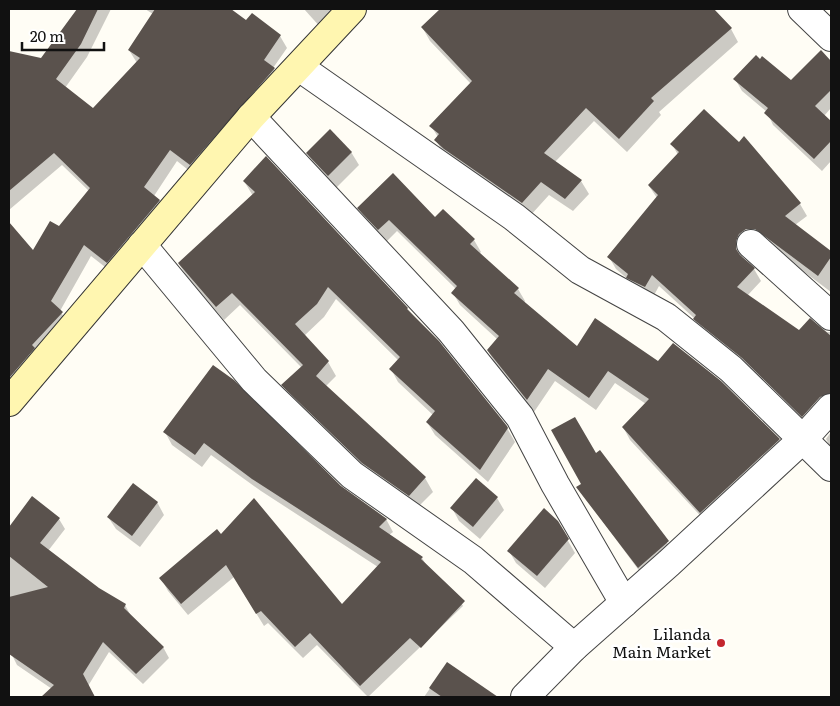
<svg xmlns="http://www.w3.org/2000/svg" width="840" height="706" viewBox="0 0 840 706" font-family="Literata,serif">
  <rect width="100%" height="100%" fill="#fffdf5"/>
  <g fill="#0003">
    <polygon points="75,9 111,9 87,57 65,88 93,110 137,63 129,50 153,14 145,9 229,9 246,22 280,36 287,48 273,68 281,82 197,177 177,161 154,196 159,200 167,213 114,274 91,256 60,311 69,325 9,399 9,224 34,252 59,228 89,191 62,165 9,210 9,154 26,139 9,127 9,52 42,60 78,10"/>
    <polygon points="304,9 344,9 322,29"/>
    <polygon points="442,9 452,11 454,9 712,9 731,29 738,42 659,112 661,115 627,152 594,121 555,162 581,181 589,194 573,211 549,195 530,216 443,153 436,140 438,137 431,126 471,84 430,41 422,27"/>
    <polygon points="821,52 831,63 831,108 824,116 831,122 831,161 822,171 773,125 767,112 742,91 735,79 791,82"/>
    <polygon points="672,144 800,204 807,216 795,225 831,253 831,292 763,241 742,253 742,259 754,269 761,281 747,296 799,331 810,320 827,332 831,332 831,407 810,428 702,331 694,318 659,286 652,299 635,290 630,281 616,269 609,257 657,198 649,186 678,155"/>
    <polygon points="351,152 359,165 336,188 315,166 308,154"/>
    <polygon points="244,181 407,308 507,428 515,442 488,482 435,435 427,422 433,415 398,382 391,369 399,361 336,299 324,317 304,336 328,362 336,376 326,386 425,478 433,492 417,508 371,476 291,398 283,385 302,368 240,305 224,320 187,277 179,264 253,196"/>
    <polygon points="359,208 435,218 474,240 481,252 479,254 518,289 525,301 524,303 577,347 658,363 779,440 786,452 708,524 630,440 623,427 646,404 615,383 596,410 555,381 534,412 495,363 488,351 497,339 460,305 453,293 456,289 397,231 386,242 366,220"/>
    <polygon points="214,367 340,487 386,519 393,532 389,535 422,558 427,566 456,594 463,606 368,697 317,645 303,658 268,623 264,626 234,577 188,615 168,591 161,578 221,535 342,606 378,567 261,491 211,455 202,467 172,445 165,432"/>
    <polygon points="831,432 831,448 826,439"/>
    <polygon points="600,452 676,555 646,580 578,488 582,484"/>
    <polygon points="33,498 59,519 65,529 48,551 99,589 125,605 131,616 163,647 169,658 143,684 109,652 88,686 95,697 43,697 52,689 17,665 9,649 9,529"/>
    <polygon points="497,498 504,510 480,539 459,521 452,508"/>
    <polygon points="157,502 164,515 140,547 116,529 108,517"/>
    <polygon points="557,522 575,553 545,588 516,563 509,551"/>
    <polygon points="447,664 495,697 496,697 424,697"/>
  </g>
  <g fill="#5a524d">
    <polygon points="77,9 98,9 81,44 56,79 93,108 140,58 128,50 155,9 231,9 246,20 252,13 281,35 264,60 275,68 190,165 170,150 144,187 160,200 107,263 84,245 51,301 63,312 32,345 35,348 9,378 9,222 33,250 50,221 59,226 90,188 54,153 9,191 9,51 41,58"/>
    <polygon points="440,9 714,9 732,28 651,98 654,101 619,139 586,108 544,153 582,180 565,199 541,182 522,203 444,149 434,140 439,134 429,126 472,81 421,27"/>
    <polygon points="821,50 831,61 831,90 815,106 831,121 831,141 814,159 764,113 768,108 733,79 756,55 760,59 762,56 791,80"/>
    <polygon points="704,109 739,142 744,136 801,203 785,216 831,251 831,257 818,276 755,229 746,229 739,234 736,241 736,249 740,255 755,268 737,287 799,330 810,318 831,336 831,393 820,397 802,417 742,358 693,319 696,315 652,275 645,287 626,278 628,274 607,257 658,195 648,185 679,152 670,144"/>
    <polygon points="330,129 352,152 328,176 306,153"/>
    <polygon points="266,156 408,308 407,309 439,341 507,426 508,428 480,470 426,422 435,411 389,369 400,357 328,287 317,304 295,324 329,361 316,376 426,477 409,496 362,463 281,385 303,365 232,293 216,307 178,263 255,192 243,181"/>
    <polygon points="393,173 435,217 443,209 475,239 470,244 519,288 514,293 577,346 595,318 658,361 673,343 721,381 780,439 700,513 622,427 649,399 608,371 589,398 548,369 527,400 487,350 499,336 451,293 457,286 389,220 378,230 357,208"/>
    <polygon points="213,365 234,380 341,486 387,519 379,527 423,557 421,559 465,601 421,648 410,638 360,686 310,633 295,647 261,611 256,614 226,565 181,604 159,578 217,529 221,534 254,498 342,604 381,562 252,479 204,443 195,455 163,432"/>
    <polygon points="575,417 596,453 600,450 669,541 638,568 576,487 581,484 551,430"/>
    <polygon points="476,478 498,497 473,527 450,508"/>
    <polygon points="133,483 158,502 132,536 107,517"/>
    <polygon points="32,496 60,518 40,543 99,588 126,604 124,608 164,647 136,674 103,642 83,674 95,697 41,697 54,685 9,654 9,597 48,587 9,556 9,527"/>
    <polygon points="544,508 558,521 569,539 537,576 507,551"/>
    <polygon points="447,662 498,697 442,697 429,688"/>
  </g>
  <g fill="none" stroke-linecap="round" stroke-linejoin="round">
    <defs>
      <g id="street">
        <polyline points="802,9 831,37"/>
        <polyline points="299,67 514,217 580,270 666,317 731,369 831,467"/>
        <polyline points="251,117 451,331 520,417 555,484 624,603"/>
        <polyline points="751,244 831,316"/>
        <polyline points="142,245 254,380 352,475 473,560 574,647"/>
        <polyline points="525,697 574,647 669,563 803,439 831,408"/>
      </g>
      <polyline id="secondary" points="9,402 251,117 352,9"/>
    </defs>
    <use href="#street" stroke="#444" stroke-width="30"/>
    <use href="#secondary" stroke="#333" stroke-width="30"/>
    <use href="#street" stroke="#fff" stroke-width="28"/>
    <use href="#secondary" stroke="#fff6b0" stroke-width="28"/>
  </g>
  <circle fill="#c4262e" stroke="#fff" stroke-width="2" cx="721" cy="643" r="5"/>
  <g text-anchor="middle" stroke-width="5" stroke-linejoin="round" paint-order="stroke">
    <g font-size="16" fill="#111" stroke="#fff" text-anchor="end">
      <text x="711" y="640">Lilanda<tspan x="711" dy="18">Main Market</tspan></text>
    </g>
  </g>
  <rect width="840" height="706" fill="none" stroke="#111111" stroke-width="20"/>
  <path d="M22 42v8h82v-8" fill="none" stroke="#111111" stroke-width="2.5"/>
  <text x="30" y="42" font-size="15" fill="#111111" stroke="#ffffff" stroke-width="4" paint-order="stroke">20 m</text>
</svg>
